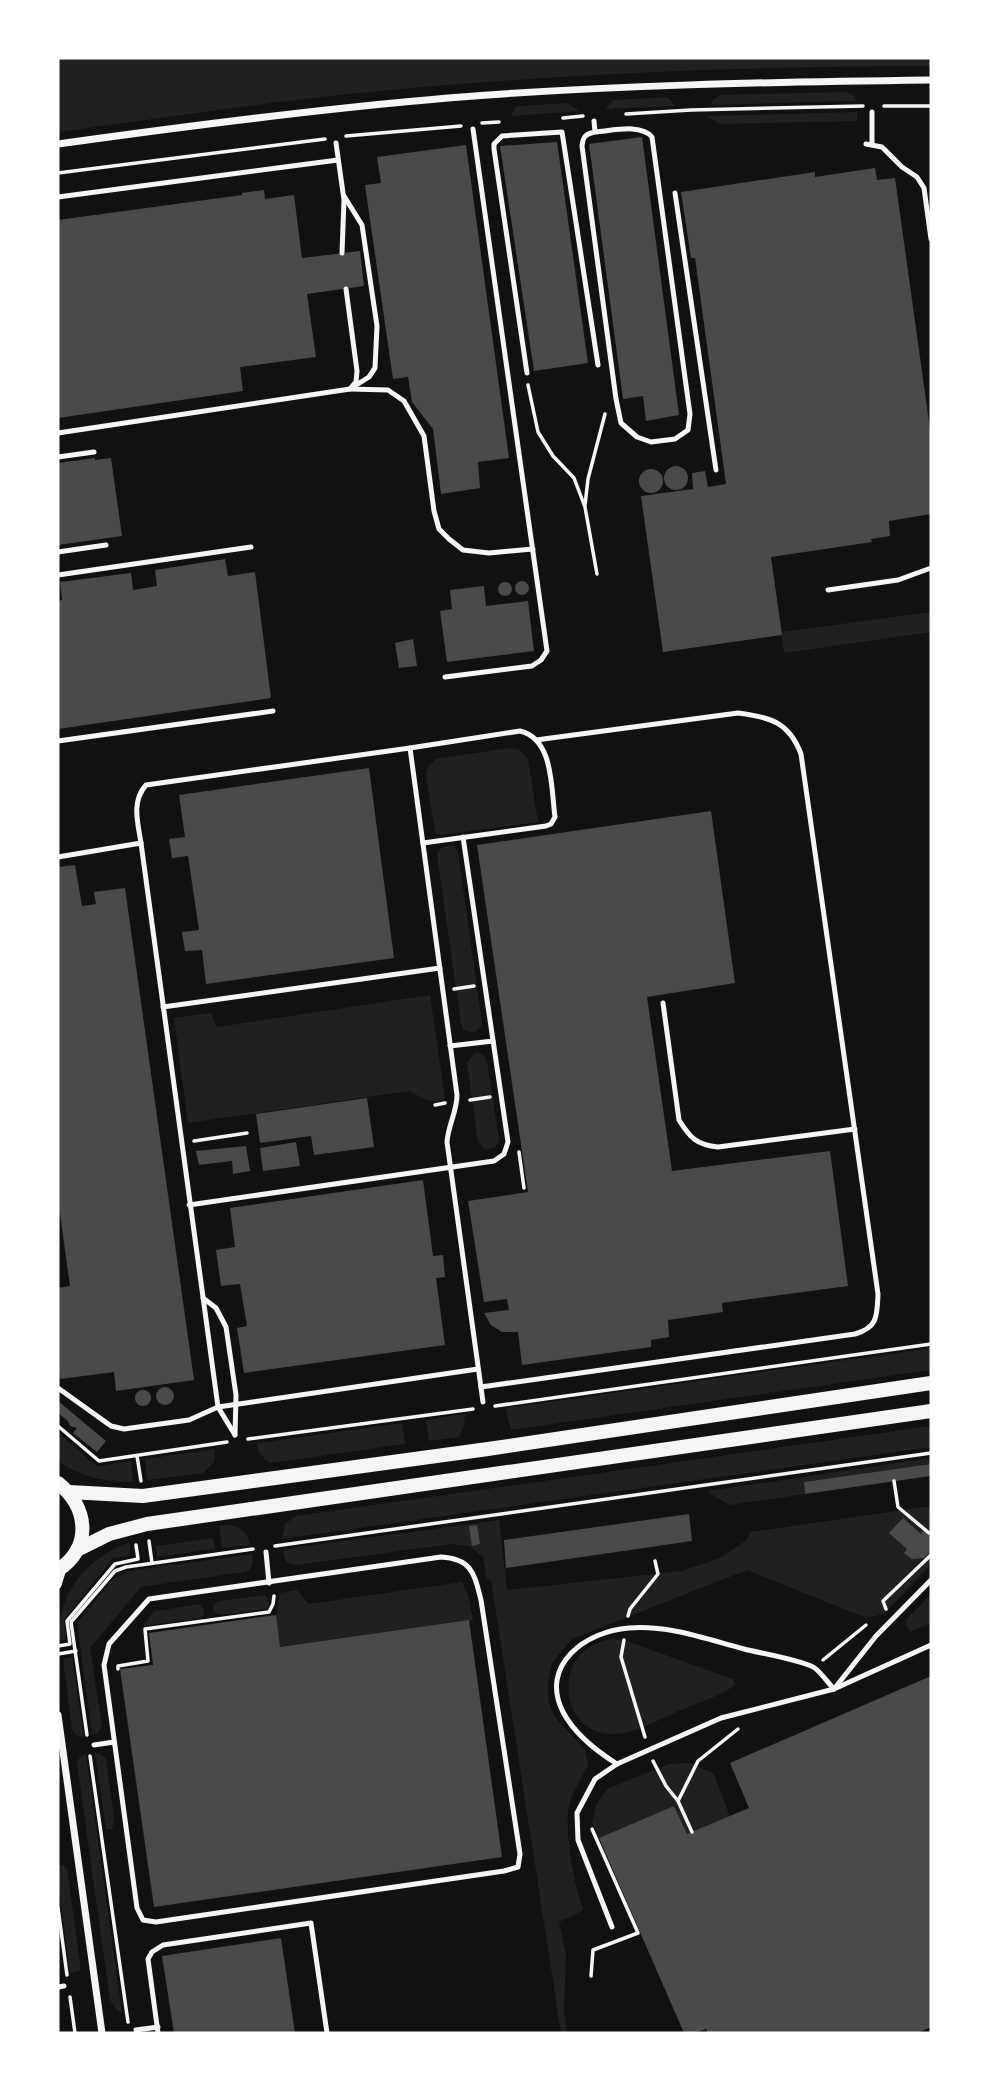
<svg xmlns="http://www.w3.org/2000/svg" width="989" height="2091" viewBox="0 0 989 2091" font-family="Poppins,sans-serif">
	<rect width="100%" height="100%" fill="#111"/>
	<g fill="#202020">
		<path d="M58,58H931V66C731,66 529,75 330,96C239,106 148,120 58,132Z"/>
		<path d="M846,92L854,95L856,101L711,105L712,101L720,95Z"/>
		<path d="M666,97L670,99L675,106L606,109L613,100Z"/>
		<path d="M568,103L579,111L511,116L516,106Z"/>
		<path d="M857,112V121L720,124L707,116Z"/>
		<path d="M931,612V632L784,653L781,632Z"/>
		<path d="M509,748L520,750L528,759L538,822L442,835L435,833L426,775L427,769L435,759Z"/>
		<path d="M448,845L453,846L458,852L482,1023C479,1033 471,1034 463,1029L461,1022L437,854L441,848Z"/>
		<path d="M430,995L445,1098C433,1106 421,1097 409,1091L188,1123L174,1018L211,1013L217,1027Z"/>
		<path d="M477,1053L482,1054L487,1060L499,1140L495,1148L485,1149L478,1141L467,1063L473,1055Z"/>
		<path d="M931,1348V1370L511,1430L506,1408Z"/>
		<path d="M465,1414L464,1425L459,1437L429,1441L426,1420Z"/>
		<path d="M402,1423L405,1444L270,1463C263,1457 257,1453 257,1443Z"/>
		<path d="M931,1426V1447L282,1539L285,1524L296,1516Z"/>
		<path d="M58,1433L97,1466L131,1461L133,1482C107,1482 80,1477 58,1461Z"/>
		<path d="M215,1449L214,1462L203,1473L147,1480L145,1459Z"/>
		<path d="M931,1458V1464L804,1482L805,1494L729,1505L707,1491Z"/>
		<path d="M924,1507L931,1508V1564L884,1614L866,1618L747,1570L572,1639L552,1663L548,1682V1700L554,1716L585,1750L588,1765C582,1778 572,1792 569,1806C564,1828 574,1889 584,1910L559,1922L566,1955L564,2012L567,2033H561L491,1580H487L483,1557L469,1546L452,1544L296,1565L286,1562L283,1549L499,1520L507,1590L681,1571L720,1558L744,1542L751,1532Z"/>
		<path d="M229,1525C241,1526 248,1534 250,1545L222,1548L219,1526Z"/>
		<path d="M213,1538L215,1549L157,1557L156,1546Z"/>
		<path d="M129,1542L130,1556L113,1558L64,1620L66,1640H59C57,1593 86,1559 129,1542Z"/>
		<path d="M252,1554C253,1562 254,1569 245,1572L141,1587L90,1648L102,1726L98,1733L92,1735L77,1623L113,1579L128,1571Z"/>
		<path d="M462,1582L469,1598L473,1620L280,1647L276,1615L280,1593L297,1590L309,1604Z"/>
		<path d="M931,1594V1623L910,1632L905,1621Z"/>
		<path d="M265,1595L270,1604L266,1609L221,1615L214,1612L213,1606L218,1601Z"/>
		<path d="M201,1604L204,1613L202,1618L143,1626L154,1611Z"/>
		<path d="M614,1639L629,1642L730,1678L733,1679L735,1685C719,1697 695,1704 676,1712C658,1720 636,1733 616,1734C557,1738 549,1645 614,1639Z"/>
		<path d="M72,1657L84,1737L76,1735L72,1730L63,1659Z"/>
		<path d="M95,1753L101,1754L106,1759L114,1819L112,1829H106Z"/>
		<path d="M86,1754L122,2013L117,2010L110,2000L77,1763L80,1757Z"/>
		<path d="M690,1763L714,1774L730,1817L687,1834L674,1806L599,1838L592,1823L596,1805L607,1789L669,1764Z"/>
		<path d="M63,1865L67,1869L81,1970L70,1973L58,1881V1866Z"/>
	</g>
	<g fill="#4a4a4a">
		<path d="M642,137L679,415L646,421L643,396L623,399L589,144Z"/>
		<path d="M557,142L588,363L534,371L500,146Z"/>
		<path d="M466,145L509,458L478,462L480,488L441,494L433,429L412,402L408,377L393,379L365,185L381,183L377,157Z"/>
		<path d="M875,168L877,180L895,178L931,436V514L889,521L890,536L871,539L872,542L771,557L782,635L663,652L641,496L693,489L692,473L705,471L708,487L726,484L695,258H691L681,192L815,172V177Z"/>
		<path d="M264,190L265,199L294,195L302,258L360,251L364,286L307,294L316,357L240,367L243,391L58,418V220L242,195V193Z"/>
		<path d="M95,458V460L111,458L122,536L58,545V463Z"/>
		<circle cx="676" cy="478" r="12"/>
		<circle cx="651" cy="481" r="12"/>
		<path d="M225,559L228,576L255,572L271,698L58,729V601L62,600L60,582L131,573L133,590L157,586L155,570Z"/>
		<circle cx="522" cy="588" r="7"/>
		<circle cx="505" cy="589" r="7"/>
		<path d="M484,586L486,606L528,601L534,651L447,662L440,611L452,609L450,590Z"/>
		<path d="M413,639L417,666L399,668L395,643Z"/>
		<path d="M369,768L394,958L206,984L202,950L185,951L182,932L199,930L188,856L172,858L169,839L185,837L179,795Z"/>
		<path d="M711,811L735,983L647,997L672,1171L830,1151L848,1286L722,1303L723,1312L668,1320L669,1337L651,1340V1347L522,1365L518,1332H502L491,1325L484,1313L509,1310L507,1299L484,1302L468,1201L528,1192L477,845Z"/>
		<path d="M75,865L82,906L96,904L94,892L125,888L194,1380L116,1391L114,1372L60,1379L58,1363V1288L70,1286L58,1200V867Z"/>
		<path d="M367,1098L374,1147L314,1155L311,1136L260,1143L256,1114Z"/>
		<path d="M296,1142L300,1166L263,1171L260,1148Z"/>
		<path d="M246,1146L250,1171L233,1174L232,1161L199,1165L196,1151Z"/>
		<path d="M423,1180L433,1256L443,1255L445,1277L436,1278L445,1345L244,1373L237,1328L247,1326L240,1284L221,1286L216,1250L235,1247L230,1208Z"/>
		<circle cx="165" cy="1396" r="9"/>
		<circle cx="143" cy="1398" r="8"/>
		<path d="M58,1401L106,1441L97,1452L73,1433L77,1428L70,1426L68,1421L58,1413Z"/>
		<path d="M931,1464V1476L805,1494L804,1482Z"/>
		<path d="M689,1514L692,1541L506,1568L504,1540Z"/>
		<path d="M903,1518L921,1534L924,1530L931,1536V1551L924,1558L912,1559L904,1553L907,1549L889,1533Z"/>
		<path d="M477,1525L480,1544L472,1546L469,1526Z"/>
		<path d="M276,1615L280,1647L469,1620L502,1857L154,1907L120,1669L153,1665L149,1633Z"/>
		<path d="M931,1676V2027L917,2033H708L706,2029L694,2033H684L599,1838L674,1806L687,1834L749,1808L730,1763Z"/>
		<path d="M281,1938L295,2033H174L162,1956Z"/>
	</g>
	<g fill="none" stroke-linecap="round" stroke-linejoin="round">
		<g stroke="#f5f5f5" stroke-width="3.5">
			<path d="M884,106H931"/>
			<path d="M626,114L691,110L863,106"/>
			<path d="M563,118L583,116"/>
			<path d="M482,123L499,122"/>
			<path d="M346,136L461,126"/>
			<path d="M58,173L325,139"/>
			<path d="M528,385L538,432L553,456L574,478L585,507L597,574"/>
			<path d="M585,505L588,479L605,414"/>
			<path d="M454,989L474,986"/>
			<path d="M470,1100L490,1097"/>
			<path d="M435,1105L445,1103"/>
			<path d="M194,1141L247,1133"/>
			<path d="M519,1152L524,1188"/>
			<path d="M495,1406L931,1344"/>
			<path d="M58,1426L99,1461L227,1442"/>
			<path d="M248,1439L473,1409"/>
			<path d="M137,1456L141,1481"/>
			<path d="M894,1481L898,1507L929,1533"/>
			<path d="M149,1541L152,1563"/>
			<path d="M275,1546L931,1453"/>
			<path d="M886,1609L883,1601L931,1555"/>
			<path d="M628,1616L630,1609L658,1574L655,1561"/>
			<path d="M624,1640L621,1657L645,1737"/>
			<path d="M58,1646L70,1644L67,1621L115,1564L138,1559L136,1545"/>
			<path d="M58,1654L76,1651"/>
			<path d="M823,1660L866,1625"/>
			<path d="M118,1669V1666L148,1661L145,1629L269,1612L273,1604L274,1596"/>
			<path d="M87,1735L71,1622L109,1578L115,1571L126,1567L253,1549"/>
			<path d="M90,1756L128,2022"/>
			<path d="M653,1761L666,1786L678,1801L692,1832"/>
			<path d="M678,1801L698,1761L738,1729"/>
			<path d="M58,1908L67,1975"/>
			<path d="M591,1976L593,1950L638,1933L592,1829"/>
			<path d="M70,1997L75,2033"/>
		</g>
		<g stroke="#f5f5f5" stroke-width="5">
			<path d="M872,112V143"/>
			<path d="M594,121L595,132C585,134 583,137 582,146L616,399L621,423L637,437L651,442L675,439L688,430L690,414L652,137C641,123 611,131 595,132"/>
			<path d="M336,143L344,200L342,253"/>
			<path d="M866,144L882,147L902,167L917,177L924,188L931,239"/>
			<path d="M675,193L716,470"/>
			<path d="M344,196L362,225L377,326L375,368L369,377L353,387"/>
			<path d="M58,197L338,160"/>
			<path d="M527,373L494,149V144L502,136L562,132L598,365"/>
			<path d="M350,389L388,390L404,401L424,436L434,511L439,529L449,539L463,550L489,553L533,549"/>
			<path d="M58,433L350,389L356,382L357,371L346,289"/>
			<path d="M58,457L94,452"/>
			<path d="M58,552L106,545"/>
			<path d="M58,575L251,547"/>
			<path d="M828,590L898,580L931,568"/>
			<path d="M445,677L532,666L541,660L547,651L473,129"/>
			<path d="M58,741L273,711"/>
			<path d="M410,748L520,731C554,739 551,789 555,817L551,824L546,826L423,843"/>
			<path d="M58,857L141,843"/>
			<path d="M663,1003L679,1120C690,1138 697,1145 718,1147L855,1129"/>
			<path d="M163,1007L440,968"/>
			<path d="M450,1046L493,1041"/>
			<path d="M189,1205L494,1161L504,1154L508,1142L463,837"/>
			<path d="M203,1298L216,1308L226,1327L236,1395L235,1435"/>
			<path d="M481,1387L855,1334C878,1327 877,1316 878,1294L801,754C789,722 770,717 738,713L536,740"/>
			<path d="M58,1388L111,1426L124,1429L189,1420L218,1407L478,1369"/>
			<path d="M235,1435L218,1407L141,843C138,823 131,802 146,785L410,748L457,1095C457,1112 448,1125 447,1142L483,1402"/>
			<path d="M266,1552L269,1583"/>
			<path d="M441,1557C472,1559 474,1573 481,1600L520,1854L518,1867L504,1871L156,1922L143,1920L137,1908L104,1665L109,1644L149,1599Z"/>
			<path d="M94,1745L114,1742"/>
			<path d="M617,1764C598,1752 574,1733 563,1712C539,1665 586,1631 629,1628C669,1625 706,1639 744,1649C759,1653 807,1661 816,1669C823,1675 828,1683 834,1689L876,1636L931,1580"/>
			<path d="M612,1927L578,1840L577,1813L595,1779L617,1764L721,1718L834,1689L931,1645"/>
			<path d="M58,1987L64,1986"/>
			<path d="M136,2030L158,2027"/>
			<path d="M158,2033L148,1959L152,1952L163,1945L311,1923L327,2033"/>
		</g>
		<g stroke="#f5f5f5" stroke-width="7">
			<path d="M58,144C187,126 318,109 448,98C609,85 770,82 931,80"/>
			<path d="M58,1585L63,1569"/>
			<path d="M58,1715L102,2033"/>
		</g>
		<g stroke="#f5f5f5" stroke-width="14">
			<path d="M58,1483C88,1507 93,1547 58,1570"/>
			<path d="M69,1492L143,1496L488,1449L931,1383"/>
			<path d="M77,1550L109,1534L147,1524L931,1411"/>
		</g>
	</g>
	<rect width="989" height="2091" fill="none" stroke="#ffffff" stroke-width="119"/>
</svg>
